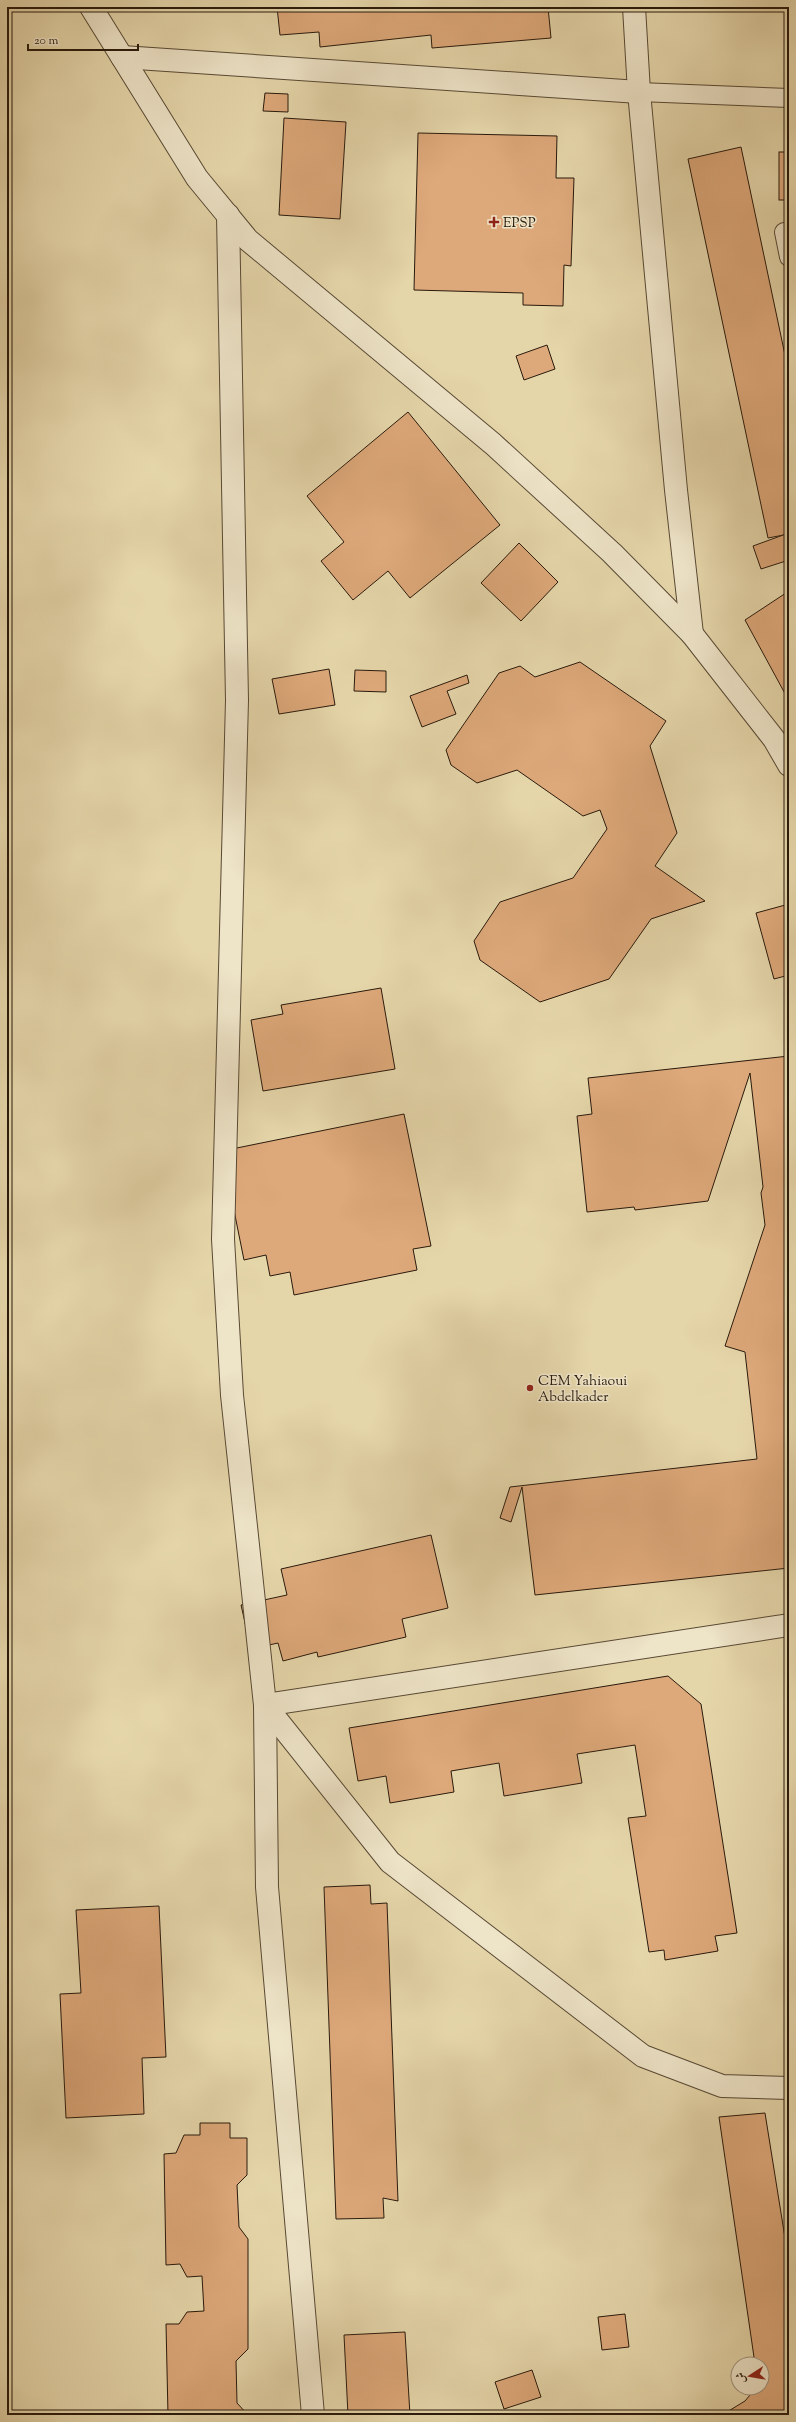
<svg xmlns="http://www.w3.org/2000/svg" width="796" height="2422" viewBox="0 0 796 2422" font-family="'Sorts Mill Goudy',Amiri,serif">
	<rect width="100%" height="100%" fill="#e5d6aa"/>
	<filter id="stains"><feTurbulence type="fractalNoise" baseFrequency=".005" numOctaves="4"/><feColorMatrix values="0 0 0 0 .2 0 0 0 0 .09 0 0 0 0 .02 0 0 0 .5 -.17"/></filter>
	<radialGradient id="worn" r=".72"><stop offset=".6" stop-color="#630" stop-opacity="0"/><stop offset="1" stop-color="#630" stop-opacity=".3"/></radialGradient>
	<g fill="#dda87a" stroke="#291a0c">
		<path d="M277,7H548L551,38L432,48L431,35L320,47L319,32L280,35Z"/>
		<path d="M265,93L288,94V112L263,111Z"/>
		<path d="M284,118L346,122L340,219L279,215Z"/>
		<path d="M418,133L557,136L556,178H574L571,266L564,265L563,306L523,305V293L414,290Z"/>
		<path d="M741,147L789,374V534L768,538L688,159Z"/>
		<rect x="779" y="152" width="10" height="48"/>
		<path d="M547,345L555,369L524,380L516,356Z"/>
		<path d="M408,412L500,525L410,598L388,571L353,600L321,561L344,542L307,496Z"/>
		<path d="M786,534L789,543V560L761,569L753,546Z"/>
		<path d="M519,543L558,582L521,621L481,583Z"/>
		<path d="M789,591V701L745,620Z"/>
		<path d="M580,662L666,721L650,746L677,833L655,866L705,901L651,919L609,979L540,1002L480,960L474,941L500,902L573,878L607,829L600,810L583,816L517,770L477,783L451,765L446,750L499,673L520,666L535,677Z"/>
		<path d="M329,669L335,705L279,714L272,679Z"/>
		<path d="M355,670L386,671V692L354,691Z"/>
		<path d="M467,675L469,683L447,691L456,714L422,727L410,696Z"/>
		<path d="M789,904V975L774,979L756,913Z"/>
		<path d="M381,988L395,1069L263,1091L251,1020L283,1014L281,1005Z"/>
		<path d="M789,1056V1568L535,1595L522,1487L511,1522L500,1518L510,1487L757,1459L745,1352L725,1346L765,1225L761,1193L763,1187L750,1073L708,1201L635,1210L634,1207L587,1212L577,1116L592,1114L588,1078Z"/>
		<path d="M404,1114L431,1246L413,1249L417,1270L294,1295L290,1272L270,1276L266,1255L244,1260L222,1151Z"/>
		<path d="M431,1535L448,1608L402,1619L406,1637L318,1657L317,1652L283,1661L278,1643L251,1649L241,1605L287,1595L281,1569Z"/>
		<path d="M668,1676L701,1704L737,1933L715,1936L718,1951L665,1960L664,1950L649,1952L628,1818L646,1816L635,1745L577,1754L582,1783L504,1796L499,1763L451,1771L454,1792L390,1803L386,1776L358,1781L349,1728Z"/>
		<path d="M370,1885L371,1904L387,1903L398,2201L383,2198L384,2218L336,2219L324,1887Z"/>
		<path d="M159,1906L166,2057L142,2058L144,2114L66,2118L60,1994L81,1993L76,1910Z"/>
		<path d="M765,2113L789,2263V2415H722L745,2401L756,2388H762V2364H755L719,2117Z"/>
		<path d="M200,2123H230V2138H247V2175L237,2185L239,2227L248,2239V2349L236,2361L237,2403L248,2415H168L166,2324H179L187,2312L204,2311L202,2276L187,2277L180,2264L166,2265L164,2154L176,2153L184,2135H200Z"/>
		<path d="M625,2314L629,2347L602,2350L598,2317Z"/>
		<path d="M405,2332L410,2415H348L344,2335Z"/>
		<path d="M532,2370L541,2397L504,2409L495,2382Z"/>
	</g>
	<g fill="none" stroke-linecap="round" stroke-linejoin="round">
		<defs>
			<g id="lane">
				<path d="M639,92L789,98"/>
				<path d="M789,232H784L789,257"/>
			</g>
			<g id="street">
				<path d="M91,7L197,178L248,240L493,444L612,553L692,634L774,739L789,765"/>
				<path d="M634,7L639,92L676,490L692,634"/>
				<path d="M122,57L639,92"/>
				<path d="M228,215L237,700L223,1239L232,1395L265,1705L267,1887L313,2415"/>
				<path d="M789,1625L265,1705L390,1862L643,2056L722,2086L789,2088"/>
			</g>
		</defs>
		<use href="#lane" stroke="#584934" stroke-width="20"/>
		<use href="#street" stroke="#584934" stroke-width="24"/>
		<use href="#lane" stroke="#eee4c8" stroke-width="18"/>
		<use href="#street" stroke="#eee4c8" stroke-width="22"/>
	</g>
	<g fill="#8f2418" stroke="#eee4c8" stroke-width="1.5">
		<path d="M492 216h4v4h4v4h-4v4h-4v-4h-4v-4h4z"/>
		<circle cx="530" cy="1388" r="4"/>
	</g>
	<g text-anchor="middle" stroke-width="3" stroke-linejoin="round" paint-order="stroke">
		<g font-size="14" fill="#291a0c" stroke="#eee4c8" text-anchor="start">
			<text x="503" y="227">EPSP</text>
			<text x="538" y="1385">CEM Yahiaoui<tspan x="538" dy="16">Abdelkader</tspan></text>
		</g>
	</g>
	<rect width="796" height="2422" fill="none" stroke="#e5d6aa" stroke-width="24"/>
	<rect x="8" y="8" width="780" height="2406" fill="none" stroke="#291a0c" stroke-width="2"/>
	<rect x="12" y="12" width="772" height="2398" fill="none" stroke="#291a0c"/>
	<g transform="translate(750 2376) rotate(258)"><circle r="19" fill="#eee4c8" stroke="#9f937d"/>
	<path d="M0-3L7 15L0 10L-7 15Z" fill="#8f2418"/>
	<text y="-6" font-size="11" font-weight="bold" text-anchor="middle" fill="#291a0c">ش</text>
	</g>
	<path d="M28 44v6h110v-6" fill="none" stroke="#291a0c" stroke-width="2"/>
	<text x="34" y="44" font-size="12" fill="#291a0c" stroke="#eee4c8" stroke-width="3" paint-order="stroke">20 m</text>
	<rect width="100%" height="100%" filter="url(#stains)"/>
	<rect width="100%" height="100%" fill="url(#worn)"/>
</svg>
